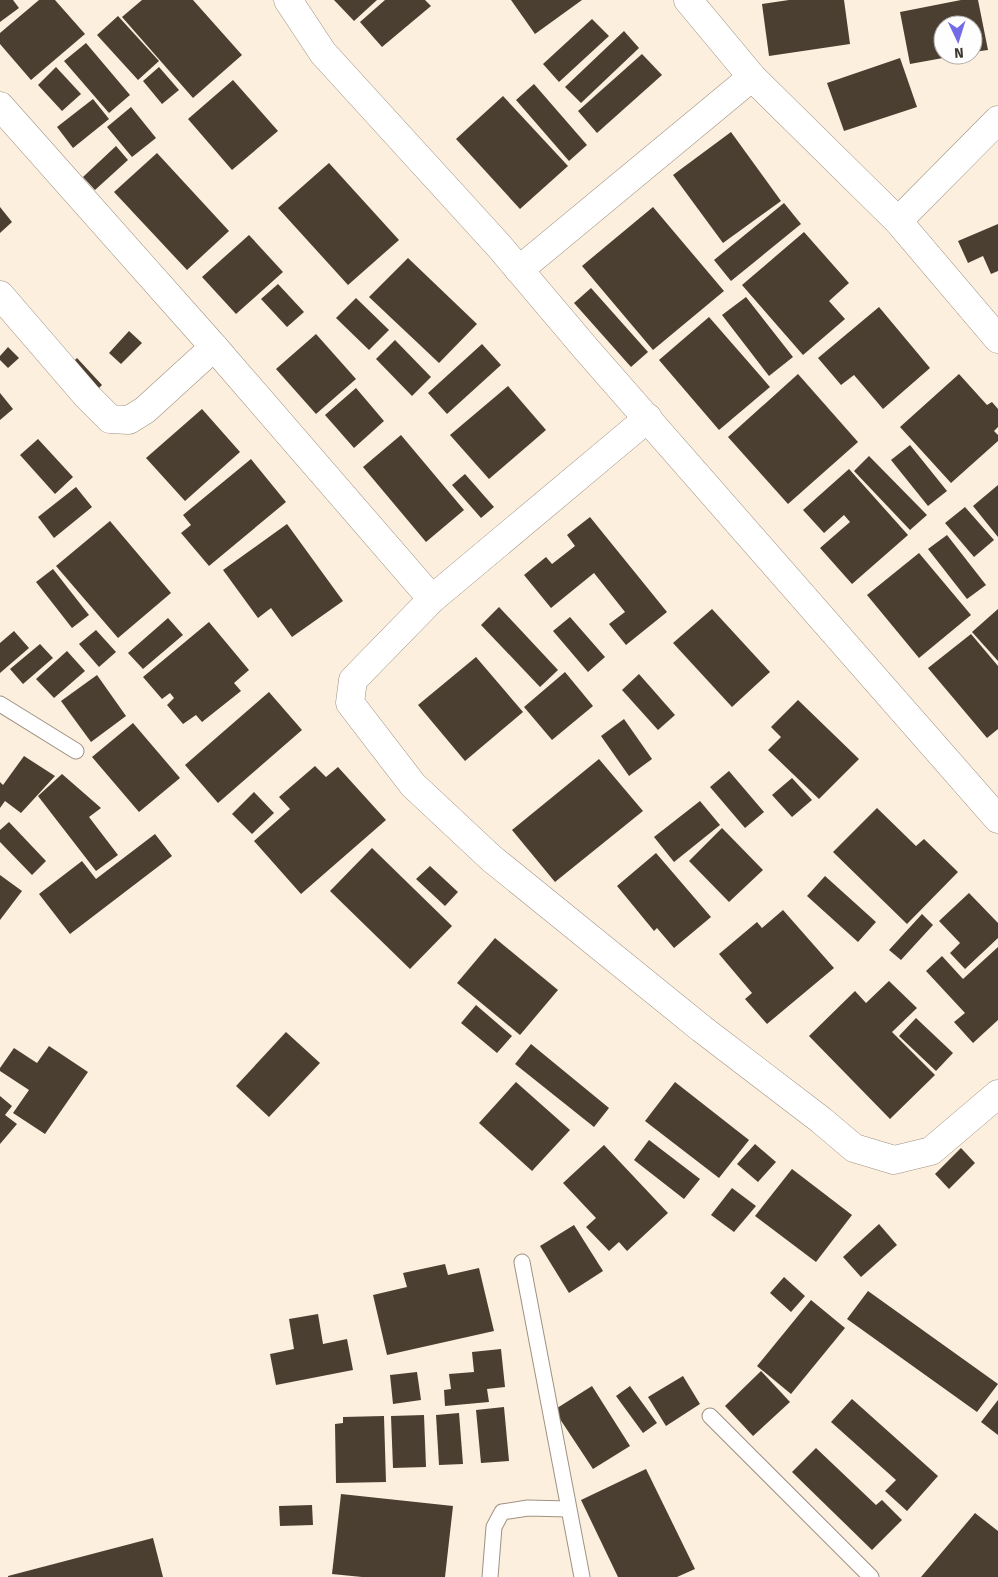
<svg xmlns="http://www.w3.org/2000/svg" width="998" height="1577" viewBox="0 0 998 1577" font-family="'Fira Sans',sans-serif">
	<rect width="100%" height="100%" fill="#fdefde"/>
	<g fill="#4b3f32">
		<path d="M0,0H13L19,8L0,22Z"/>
		<path d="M39,0H55L85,34L31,80L0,44V33Z"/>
		<path d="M142,0H193L242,55L193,98L122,17Z"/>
		<path d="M334,0H377L354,21Z"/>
		<path d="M385,0H425L431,6L382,47L360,22Z"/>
		<path d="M511,0H582L535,34Z"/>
		<path d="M789,0H844L850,44L769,56L762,4Z"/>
		<path d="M961,0H978L988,50L973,52V25H943V55L954,56L910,64L900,12Z"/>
		<path d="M118,16L159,61L138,80L97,35Z"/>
		<path d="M592,19L609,36L559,82L543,64Z"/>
		<path d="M624,31L639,48L581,103L565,87Z"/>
		<path d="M86,43L130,95L109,113L64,61Z"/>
		<path d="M642,54L662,75L597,133L578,111Z"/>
		<path d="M900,58L917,107L844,131L827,83Z"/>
		<path d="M56,67L81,94L62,111L38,85Z"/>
		<path d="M159,67L179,90L162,104L143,81Z"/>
		<path d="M233,80L278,131L232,170L188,119Z"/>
		<path d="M534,84L587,145L569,161L516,100Z"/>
		<path d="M503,96L568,166L520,209L456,139Z"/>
		<path d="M93,99L109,119L73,148L57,127Z"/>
		<path d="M131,107L156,138L132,157L107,127Z"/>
		<path d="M731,132L781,201L723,243L673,175Z"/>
		<path d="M116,146L128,160L95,190L83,177Z"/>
		<path d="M157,153L229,231L187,270L114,192Z"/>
		<path d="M329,163L399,240L348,285L278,208Z"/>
		<path d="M784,203L801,224L731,281L714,260Z"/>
		<path d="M0,207L12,222L0,233Z"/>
		<path d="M653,207L724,291L653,350L582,266Z"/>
		<path d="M998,224V271L991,274L983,256L968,263L958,241Z"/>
		<path d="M804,232L849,283L829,301L845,319L803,355L742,285Z"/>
		<path d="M249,235L283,272L236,314L202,277Z"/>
		<path d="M408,258L477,324L439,363L369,297Z"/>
		<path d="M278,284L304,312L287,327L261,299Z"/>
		<path d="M591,288L648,352L631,367L574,303Z"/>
		<path d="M746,297L793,357L769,376L722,315Z"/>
		<path d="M356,298L389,330L369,350L336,318Z"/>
		<path d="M879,307L930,368L883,409L854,375L841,385L818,358Z"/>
		<path d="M709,317L770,387L719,430L659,360Z"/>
		<path d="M129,331L142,343L121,364L109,353Z"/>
		<path d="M316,334L356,379L316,414L276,369Z"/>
		<path d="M395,340L431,377L412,396L376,359Z"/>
		<path d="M482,344L501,365L447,414L428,393Z"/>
		<path d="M8,347L19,358L8,368L0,360V356Z"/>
		<path d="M77,358L102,385L92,395L66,369Z"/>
		<path d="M798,374L858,442L788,504L728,437Z"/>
		<path d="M959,374L987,405L992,402L998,409V427L994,431L998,435V441L951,483L900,427Z"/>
		<path d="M508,386L546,430L489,479L450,435Z"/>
		<path d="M356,388L384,421L354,448L325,415Z"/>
		<path d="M0,393L13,409L0,420Z"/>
		<path d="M202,409L240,452L185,501L146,458Z"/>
		<path d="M401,435L464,510L426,542L363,467Z"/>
		<path d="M38,439L73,477L55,494L20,455Z"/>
		<path d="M910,445L947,491L928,506L891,460Z"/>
		<path d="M869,456L927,515L910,530L854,471Z"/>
		<path d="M251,459L286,502L209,566L181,533L191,525L183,515Z"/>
		<path d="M849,469L908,535L852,584L820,548L850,522L844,515L824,533L803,510Z"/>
		<path d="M465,474L494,507L481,518L452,485Z"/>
		<path d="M998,485V537L973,506Z"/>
		<path d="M76,487L92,507L54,538L38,517Z"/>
		<path d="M965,507L994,540L974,557L945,523Z"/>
		<path d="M590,517L667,612L626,645L609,624L625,612L594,573L551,608L524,575L546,557L552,564L575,546L567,535Z"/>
		<path d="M110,521L171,593L118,638L56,566Z"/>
		<path d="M287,524L343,601L292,637L271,608L258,618L223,570Z"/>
		<path d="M947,535L986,585L967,599L928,549Z"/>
		<path d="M919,553L971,615L919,658L867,595Z"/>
		<path d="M53,569L89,615L72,628L36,582Z"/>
		<path d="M499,607L558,670L540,687L481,625Z"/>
		<path d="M712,609L770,672L732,707L673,643Z"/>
		<path d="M998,609V661L972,632Z"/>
		<path d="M570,617L605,657L588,672L553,631Z"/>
		<path d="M168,618L183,635L143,669L128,653Z"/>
		<path d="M209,622L249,670L234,683L241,691L202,722L196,715L183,724L167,705L174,698L170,693L162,699L143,677Z"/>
		<path d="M96,630L116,652L99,667L79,644Z"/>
		<path d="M14,631L29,648L0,673V643Z"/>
		<path d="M971,634L998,666V729L987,738L928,668Z"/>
		<path d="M40,644L53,658L23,684L10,669Z"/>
		<path d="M67,651L85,671L54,698L36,679Z"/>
		<path d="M476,657L523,712L465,761L418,705Z"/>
		<path d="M565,672L593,706L552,740L524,707Z"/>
		<path d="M639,674L675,715L658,730L622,690Z"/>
		<path d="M97,675L126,716L91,742L61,701Z"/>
		<path d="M269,692L302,730L218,803L185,765Z"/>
		<path d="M798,700L859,759L819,799L768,750L781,737L771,727Z"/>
		<path d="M624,719L652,759L629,776L601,736Z"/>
		<path d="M133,723L180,778L139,812L92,757Z"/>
		<path d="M24,756L55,776L21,813L5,801L0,808V782L3,785Z"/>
		<path d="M599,759L643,811L555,882L512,830Z"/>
		<path d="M315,766L326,777L338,767L386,820L301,894L254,841L290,809L279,797Z"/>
		<path d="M729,771L764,812L745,828L710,787Z"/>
		<path d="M62,774L101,808L89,817L118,855L96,871L38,796Z"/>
		<path d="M792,778L812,800L792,817L772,795Z"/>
		<path d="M254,792L274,813L252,834L232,814Z"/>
		<path d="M700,801L720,825L674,862L654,837Z"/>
		<path d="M877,808L916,846L924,839L958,872L907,924L833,852Z"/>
		<path d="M9,822L46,861L32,875L0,842V830Z"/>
		<path d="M722,828L763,870L729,902L689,861Z"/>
		<path d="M155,834L172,856L70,934L39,894L82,861L96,879Z"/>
		<path d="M372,848L452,926L410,969L330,891Z"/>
		<path d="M656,853L711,917L674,948L657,928L654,931L617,886Z"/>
		<path d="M430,866L458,892L445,906L416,879Z"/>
		<path d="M0,875L22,891L0,920Z"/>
		<path d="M825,876L876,922L858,942L807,896Z"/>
		<path d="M969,893L998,923V938L965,969L950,953L960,943L939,921Z"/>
		<path d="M783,910L834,968L767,1024L745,999L752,993L719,954L757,922L762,928Z"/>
		<path d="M922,914L933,925L901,960L889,950Z"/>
		<path d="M495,938L558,990L520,1035L457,983Z"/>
		<path d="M998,947V1020L973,1043L954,1022L965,1013L926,971L942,956L963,979Z"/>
		<path d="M889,981L917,1008L892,1032L935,1075L890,1119L809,1036L855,991L866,1003Z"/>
		<path d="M476,1005L512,1036L497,1053L461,1023Z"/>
		<path d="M916,1018L953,1053L936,1071L899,1036Z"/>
		<path d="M286,1032L320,1063L269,1117L236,1086Z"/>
		<path d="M531,1044L609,1108L594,1127L515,1064Z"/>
		<path d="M49,1046L88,1072L45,1134L13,1113L29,1090L0,1071V1068L14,1048L37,1063Z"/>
		<path d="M516,1082L570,1130L532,1171L479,1123Z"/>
		<path d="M675,1082L749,1140L719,1178L645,1121Z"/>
		<path d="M0,1096L12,1106L5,1115L17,1124L0,1144Z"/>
		<path d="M649,1140L700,1179L684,1199L634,1160Z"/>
		<path d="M755,1144L776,1162L758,1182L737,1164Z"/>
		<path d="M604,1145L668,1213L627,1251L619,1242L609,1251L586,1227L596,1218L563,1183Z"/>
		<path d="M961,1148L975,1163L949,1189L935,1174Z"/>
		<path d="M792,1169L852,1215L816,1262L755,1216Z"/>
		<path d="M732,1188L756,1206L734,1232L711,1215Z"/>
		<path d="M879,1224L897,1245L861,1277L843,1257Z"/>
		<path d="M574,1225L603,1271L569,1293L540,1246Z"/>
		<path d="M445,1264L448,1275L479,1268L494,1331L387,1355L373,1295L407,1287L403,1273Z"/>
		<path d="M784,1277L805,1296L791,1312L770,1293Z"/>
		<path d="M868,1291L998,1384L977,1412L847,1319Z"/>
		<path d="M811,1300L845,1328L791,1394L757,1366Z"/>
		<path d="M318,1314L323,1344L347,1339L353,1370L276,1385L270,1354L294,1349L289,1319Z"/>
		<path d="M501,1349L505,1387L487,1389L489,1402L445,1406L444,1390L451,1389L449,1374L474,1372L472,1352Z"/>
		<path d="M761,1371L790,1402L753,1436L725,1406Z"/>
		<path d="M417,1372L421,1400L393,1404L390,1375Z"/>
		<path d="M683,1376L700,1404L666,1426L648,1397Z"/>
		<path d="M592,1386L630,1446L593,1469L554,1410Z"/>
		<path d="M630,1386L657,1423L643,1433L616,1396Z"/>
		<path d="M852,1399L938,1476L907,1511L885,1491L896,1480L831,1422Z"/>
		<path d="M998,1400V1435L981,1422Z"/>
		<path d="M504,1407L509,1461L481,1463L476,1410Z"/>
		<path d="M459,1413L463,1464L439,1465L436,1415Z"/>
		<path d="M424,1415L426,1467L393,1468L391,1416Z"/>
		<path d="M384,1416L386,1482L336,1483L335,1424L343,1423V1417Z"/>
		<path d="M816,1448L876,1505L882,1500L902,1520L872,1550L792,1472Z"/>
		<path d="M646,1469L695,1569L677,1577H618L581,1500Z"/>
		<path d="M341,1494L453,1506L445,1577H362L332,1574Z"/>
		<path d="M312,1505L313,1525L280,1526L279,1506Z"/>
		<path d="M975,1513L998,1531V1577H921Z"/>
		<path d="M153,1538L163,1577H8V1576Z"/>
	</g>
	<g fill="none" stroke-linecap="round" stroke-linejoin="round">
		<defs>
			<g id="lane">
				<path d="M0,704L76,751"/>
				<path d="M522,1262L582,1577"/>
				<path d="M710,1416L871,1577"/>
				<path d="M490,1577L494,1527L502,1512L528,1508L568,1509"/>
			</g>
			<g id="street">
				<path d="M288,0L323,53L499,246L587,350L998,819"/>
				<path d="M688,0L752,77L898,221L998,339"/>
				<path d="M0,106L214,347L432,599"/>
				<path d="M898,221L998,120"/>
				<path d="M519,270L752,77"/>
				<path d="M0,295L87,396L110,419L129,420L145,410L214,347"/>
				<path d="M648,418L432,599L353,680L350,703L413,785L491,858L702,1029L821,1120L854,1148L894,1160L931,1151L998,1094"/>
			</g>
		</defs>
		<use href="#lane" stroke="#9f9182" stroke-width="17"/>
		<use href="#street" stroke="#9f9182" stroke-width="29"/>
		<use href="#lane" stroke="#fff" stroke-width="15"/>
		<use href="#street" stroke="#fff" stroke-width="28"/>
	</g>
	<g transform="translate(958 40) rotate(176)"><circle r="24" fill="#fefefe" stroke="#b1aeac"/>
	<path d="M0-4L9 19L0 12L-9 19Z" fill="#726be5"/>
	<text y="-8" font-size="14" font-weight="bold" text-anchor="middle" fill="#3d3731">N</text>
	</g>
</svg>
